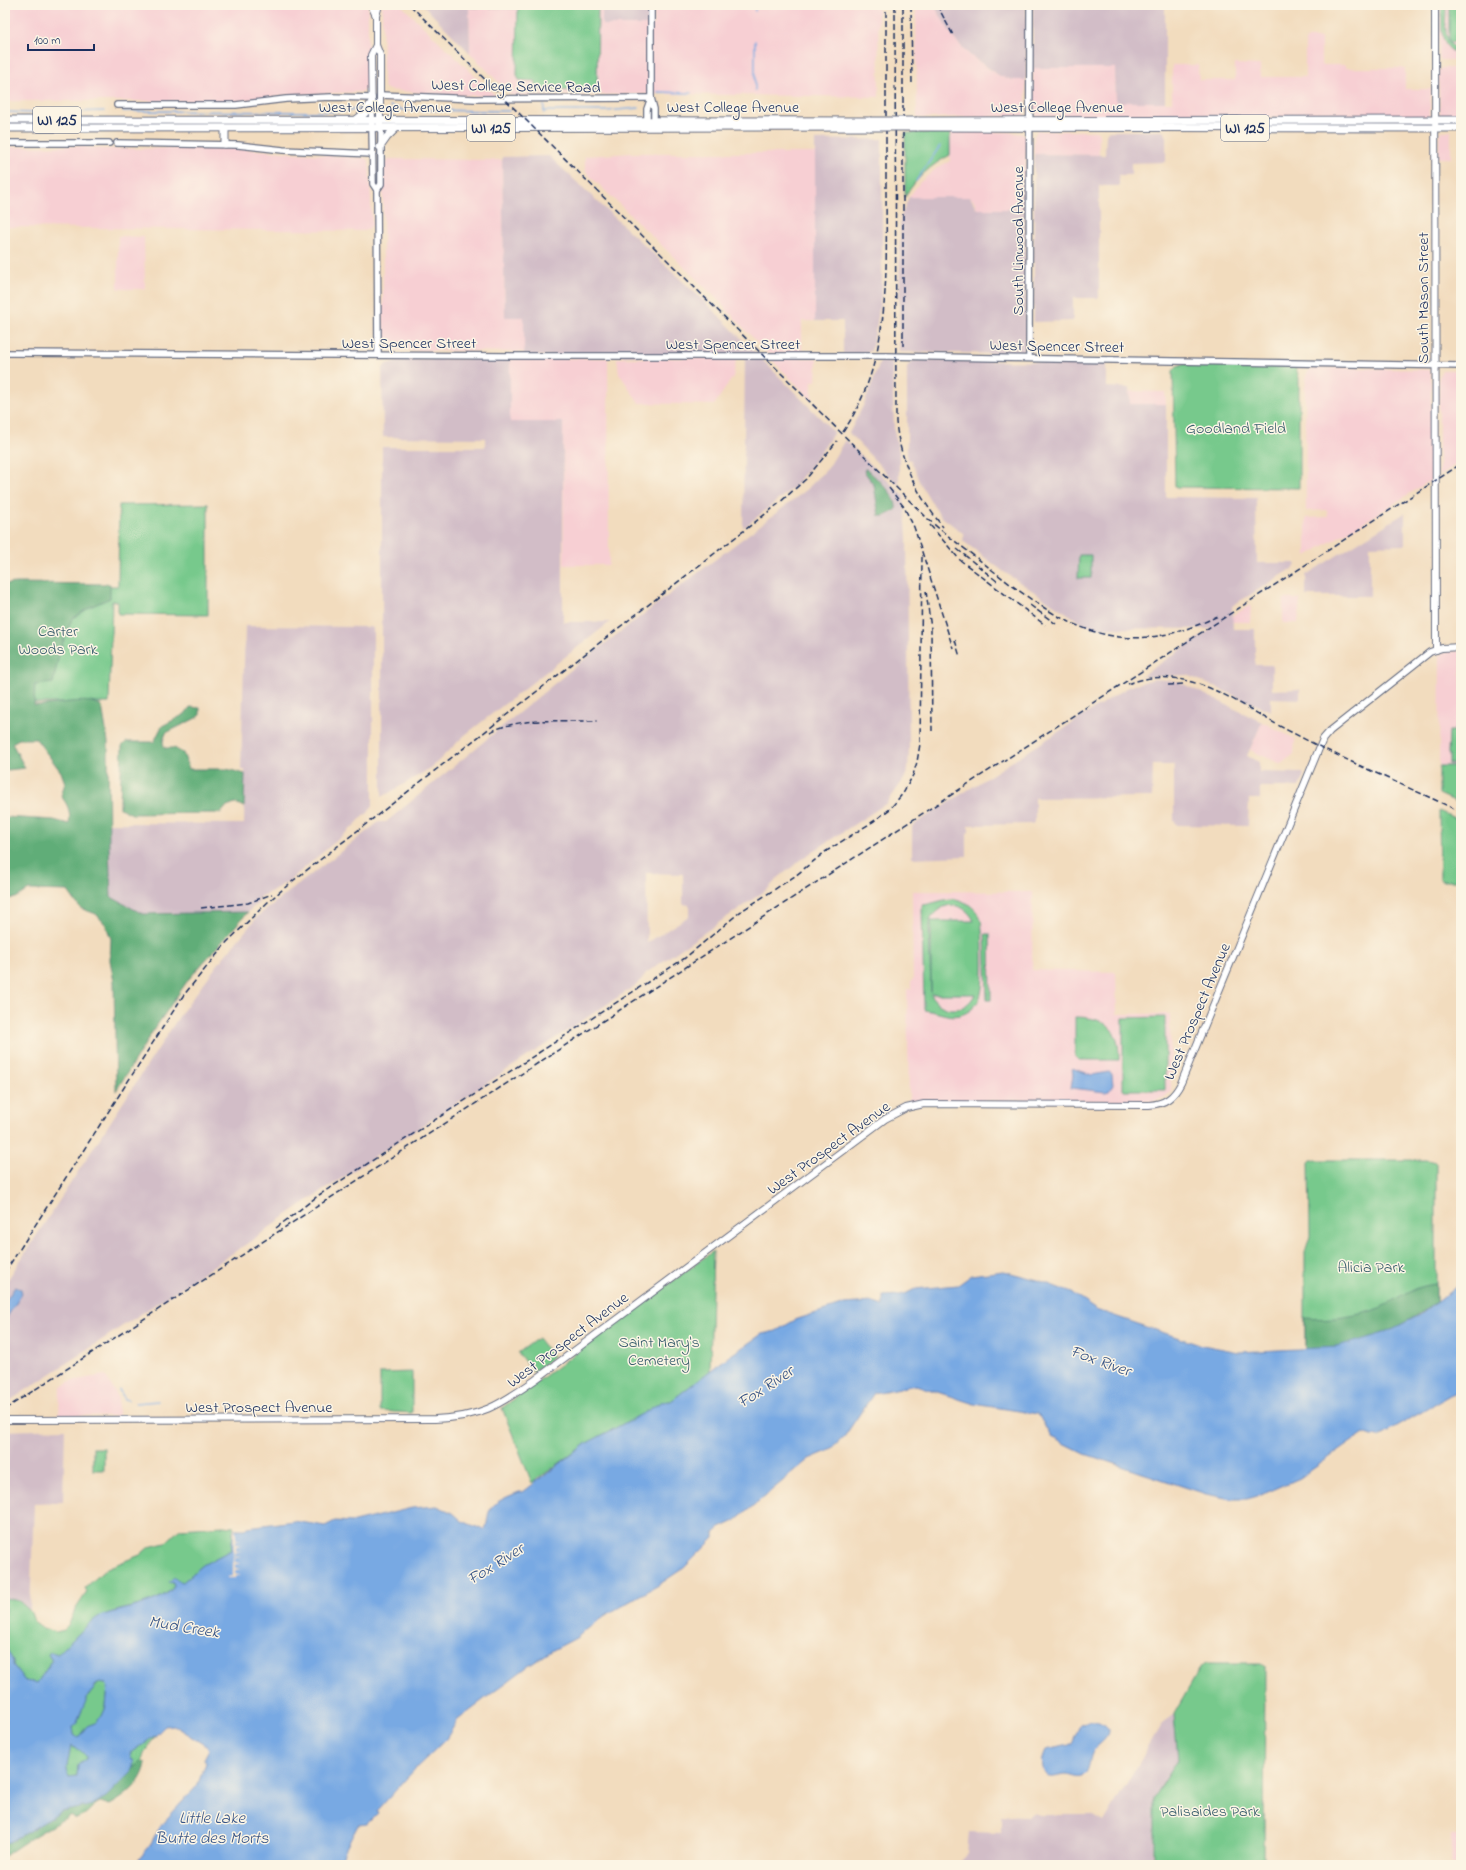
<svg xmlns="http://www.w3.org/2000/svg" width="1466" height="1870" viewBox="0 0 1466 1870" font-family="'Indie Flower',sans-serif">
	<rect width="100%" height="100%" fill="#fcf5e5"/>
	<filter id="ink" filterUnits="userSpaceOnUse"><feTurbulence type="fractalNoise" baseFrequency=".025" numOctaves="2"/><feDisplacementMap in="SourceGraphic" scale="8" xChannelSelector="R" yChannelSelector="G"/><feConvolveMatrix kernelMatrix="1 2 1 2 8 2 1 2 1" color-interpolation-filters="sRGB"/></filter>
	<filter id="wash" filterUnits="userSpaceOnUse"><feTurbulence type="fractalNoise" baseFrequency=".012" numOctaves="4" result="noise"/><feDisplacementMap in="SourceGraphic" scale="16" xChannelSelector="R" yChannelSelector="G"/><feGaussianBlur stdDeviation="0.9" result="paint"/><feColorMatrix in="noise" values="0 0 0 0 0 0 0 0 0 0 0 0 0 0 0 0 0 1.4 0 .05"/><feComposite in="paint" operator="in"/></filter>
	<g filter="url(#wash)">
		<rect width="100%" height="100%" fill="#f2dcbe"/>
		<g fill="#f7cfd3">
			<path d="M5,5H368V87L362,92L284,95L239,101H5Z"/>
			<path d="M382,5H401L496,96L446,95L389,90L385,88L383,80Z"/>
			<path d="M469,5H602V25H654V5H878L879,97L660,94L512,96L470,53Z"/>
			<path d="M916,5H934L954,39L971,56L989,69L1000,76L1013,80H1026V112L1024,116L917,118Z"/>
			<path d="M1439,5H1461V60H1441L1439,58Z"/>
			<path d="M1308,38H1321V65H1345V68H1405V89H1431L1430,115L1425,117H1038L1034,114L1033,68H1115L1116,102H1172V65H1198L1199,80H1235V64L1260,65V77H1305V41Z"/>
			<path d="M1442,68H1461V117H1442L1440,114L1438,71Z"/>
			<path d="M1037,131H1096L1099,134V155L1034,154V136Z"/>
			<path d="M1442,131H1451V158H1439V137Z"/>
			<path d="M950,132H1008L1023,134L1026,141L1025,209H977L975,202L970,197H909L919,183L938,167L950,161Z"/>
			<path d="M81,146L104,149L229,148L365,158L369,161L370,175L372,225L368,229L364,231L5,227V147Z"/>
			<path d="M633,153H815V321H802V353L768,354L715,297L588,174L585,169V156Z"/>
			<path d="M389,159L502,160L505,317H524V352L391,350L385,347L383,343V166L384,163Z"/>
			<path d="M118,236L144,237L145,289H120L118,288Z"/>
			<path d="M608,358L609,565H564L563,422H510V359Z"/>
			<path d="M617,358H736V361L733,377L714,405L639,403L619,373Z"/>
			<path d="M770,358H817L816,381H812V400Z"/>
			<path d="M1313,367L1430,370L1431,374V480L1381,512L1306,556V518L1328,517L1327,510L1306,511L1305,389L1307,373Z"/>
			<path d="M1443,370H1461V461L1439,476V377L1441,372Z"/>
			<path d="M1129,391L1165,392L1166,404H1130Z"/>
			<path d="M1283,599H1300L1298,623H1283Z"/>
			<path d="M1251,605L1250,622H1232V616Z"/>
			<path d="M1461,651V766H1439L1440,656L1443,652Z"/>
			<path d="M1262,722L1295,739L1294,754L1281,764L1250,750Z"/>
			<path d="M912,891L1033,892L1032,970L1116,972L1117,1014H1170L1171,1092L1163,1098L1152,1101L927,1100L909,1102L907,989H911V981L913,980Z"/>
			<path d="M105,1375L118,1397V1416L59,1415L60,1388L70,1381Z"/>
			<path d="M1451,1836H1461V1865H1450Z"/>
		</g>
		<g fill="#d2bdc7" fill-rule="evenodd">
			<path d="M423,5H469L470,53Z"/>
			<rect x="602" y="5" width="50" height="20"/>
			<path d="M934,5H1026V80H1013L1000,76L971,56L954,39Z"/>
			<path d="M1033,5H1165V102H1116L1115,68H1033Z"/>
			<path d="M1110,131H1163L1166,136V162L1131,163V175H1119V186H1099V298H1073V321L1034,322V154L1105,155L1106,136L1107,132Z"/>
			<path d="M882,139V288L877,323L871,351L859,354H843V321H815V140Z"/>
			<path d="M549,156L710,307L834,432L821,452L793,488L743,528L745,356H524V317H505L502,157Z"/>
			<path d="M909,197H970L977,209H1025L1026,336L1024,352L1014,354L899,352L900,231V219Z"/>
			<path d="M409,359H510V422H563V622H610L465,735L431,768L382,797V447H485V438L383,437L382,370L386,364Z"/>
			<path d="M928,360L1106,363V387L1129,388L1130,404H1166V497L1257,498L1256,502L1257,563H1296L1295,567L1232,606L1233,629H1255V665H1272V690L1300,689V699L1271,698V711L1187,675L1140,677L1212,629L1101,628L1085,625L1004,572L963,541L964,534L942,517L934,507L919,481L911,460L907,459V367L912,361Z"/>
			<path d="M880,362H892L894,430L899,452V486L849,433L865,402Z"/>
			<path d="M845,440L904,496L907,537L909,748L908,770L904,779L887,803L806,856L778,878L769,888L646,973L638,984L292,1211L254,1239L5,1404V1284L182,1012L222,959L259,915L379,822H386L577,665L805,491L828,468ZM646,873L683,874V904L689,905V916L647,943Z"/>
			<path d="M1405,513V545L1370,546V596H1306V575Z"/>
			<path d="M245,626L369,627L373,628V805L368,813L362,817L355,825L290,880L272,891L258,898L259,902L248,912L143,914L111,897L108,823L244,824L245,770H241Z"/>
			<path d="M1154,679L1177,681L1262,722L1247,756L1259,762V772L1303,773L1304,775L1299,787H1260V799H1249L1248,826L1177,825L1174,821V765H1153L1152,797L1035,798V821L1032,824L969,825V832L967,833V856L912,858V826L1128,687Z"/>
			<path d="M65,1429L63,1502L34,1503L30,1611L19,1601L5,1598V1431Z"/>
			<path d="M1174,1714L1178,1760L1154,1798L1153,1865H961L959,1862L967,1854L969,1832L1001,1833V1816L1028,1817L1032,1813L1040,1815H1092L1104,1822L1162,1723Z"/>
		</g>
		<g fill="#77c98c" stroke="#497c75" fill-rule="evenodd">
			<path d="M471,5H598L597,91L535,90L536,81L519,80L517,75L518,8L471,7Z"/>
			<path d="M1442,5H1446C1446,21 1441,45 1461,50V54C1437,50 1442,23 1442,5Z"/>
			<rect x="1449" y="5" width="12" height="37"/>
			<path d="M950,132V155C931,165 916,178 905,197V133Z"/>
			<path d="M1183,364L1291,366L1296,368L1299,378V488L1175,487L1173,371L1177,366Z"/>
			<path d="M208,504V615L118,614V602L112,601L109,703H5V586H118L119,505Z"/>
			<path d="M1079,555H1091V578H1078Z"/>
			<path d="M1457,724H1460L1461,728V764H1449V754H1448L1449,731H1455V726Z"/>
			<path d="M1439,766H1461V804L1439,794Z"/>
			<path d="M1439,811L1461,821V881H1443L1440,879Z"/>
			<path d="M956,899C968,902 977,909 981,920C983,934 985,985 980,997C977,1006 969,1013 960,1015C949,1018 936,1011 924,1010L922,905C934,904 944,898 956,899ZM951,905C962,906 969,911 974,921H931V992L929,924C932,913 940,907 951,905ZM931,994H975C966,1014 940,1014 931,994Z"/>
			<path d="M985,934H990L991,1000H987Z"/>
			<path d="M1075,1017C1106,1017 1120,1029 1119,1060H1079L1075,1057Z"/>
			<path d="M1165,1017V1090H1123V1018Z"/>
			<path d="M1311,1160H1428L1436,1162V1302L1305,1349V1252L1310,1236L1309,1162Z"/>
			<path d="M713,1251L710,1371L671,1401L661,1402L642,1414L587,1443L532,1483L502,1408Z"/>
			<path d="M538,1338L553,1357L533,1372L518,1353Z"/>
			<path d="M412,1372V1413L380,1411V1373Z"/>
			<rect x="93" y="1448" width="11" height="22"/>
			<path d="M223,1526L234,1527L231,1550L203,1565L183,1582L172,1580L170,1581L174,1584L173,1588C153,1607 123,1606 99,1617C90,1621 67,1646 58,1654H48L52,1661L37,1683L25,1681L13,1665V1661L5,1646V1598L19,1601L30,1611L35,1622L43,1628L56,1632L64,1630L68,1626L75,1610L87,1592L85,1588L107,1568L140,1555L149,1547L165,1543L180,1529Z"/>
			<path d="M1205,1664H1261L1265,1667L1264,1865H1157L1154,1857V1798L1178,1760L1174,1714L1201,1667Z"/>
			<path d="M100,1682L105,1683L108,1687L106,1707L102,1716L95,1723L87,1726L78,1738L74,1735L73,1727L76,1725C81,1708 88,1694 100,1682Z"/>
			<path d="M156,1735L144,1753L142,1760L132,1771L134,1761L131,1758L130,1753Z"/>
			<path d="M70,1746L80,1750L86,1756V1759L78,1765L77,1776L69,1777L66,1771Z"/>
		</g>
		<g fill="#61ad78" stroke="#3e6e6b">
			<path d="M866,468C876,479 898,494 896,510L884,516H879L874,485L864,471Z"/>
			<path d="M17,583L110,584V598L90,607L72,619L60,650L53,683L35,685L34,705C53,707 84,695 102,706L108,742L109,848L111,897L143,914L248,912L188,980L153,1031L116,1091L114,982L110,960L111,939L106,925L96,914L80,908L68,891L29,890L16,898L5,899V817L54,820L69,824C71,812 68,805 61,796L65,783L61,772L36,739H19L12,743L25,768L8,770L5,769V584Z"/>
			<path d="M190,707L200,708V716L166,733L163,741L164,748H174L183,753L189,769H227L245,774L244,807L235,803L227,806L221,813L132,814L120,808V803L122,746L126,742H154L162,726L185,714Z"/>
			<path d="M1436,1284V1302C1408,1324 1374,1340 1339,1347C1328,1349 1316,1348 1305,1349V1318C1330,1320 1358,1317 1382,1307C1403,1298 1410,1287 1436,1284Z"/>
			<path d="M142,1760L146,1763C143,1783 126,1796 110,1805L100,1802C90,1807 88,1815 76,1819L71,1815C48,1828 26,1840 5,1856V1845L61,1812L106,1797Z"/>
		</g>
		<g fill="#78a9e3" stroke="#4a6ca0" fill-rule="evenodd">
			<path d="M1072,1068L1092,1075L1109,1072L1112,1074L1113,1085L1109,1091L1105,1092L1072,1088H1071L1073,1075Z"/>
			<path d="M1003,1271L1038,1280L1072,1293L1097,1310L1197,1344L1239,1352L1338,1347L1364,1339L1384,1333L1420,1315L1461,1283V1389L1379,1437L1372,1436L1364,1433L1300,1478L1261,1495L1247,1499H1231L1206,1494L1085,1454L1051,1437L1038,1414L974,1404L916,1385L874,1393L844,1437L830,1450L809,1459L735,1521L720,1528L714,1533V1538L685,1567L657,1586L604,1616L576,1638L553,1650L527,1667L459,1718L446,1739L415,1769L377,1811L378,1813L367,1824L358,1825L344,1852L340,1865H134L149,1847L160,1826L197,1786L206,1763L204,1759L209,1749L206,1746L173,1725L165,1726L156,1735L130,1753L131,1758L134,1761L132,1771L106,1797L92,1805L61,1812L5,1845V1646L13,1661V1665L25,1681L37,1683L52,1661L48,1654L51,1652L58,1654C68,1645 91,1620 100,1616C117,1610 167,1602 174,1586L173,1583L169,1582L174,1577L178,1581L183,1582L203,1565L231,1550L234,1529H246L248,1527L294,1521L325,1526L335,1521L354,1522L412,1508L437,1506L453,1513L462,1521L484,1530C488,1526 487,1517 489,1512C493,1501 510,1496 519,1492H523L587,1443L642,1414L661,1402L671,1401L728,1357L762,1334L776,1331L795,1320L844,1304L871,1302L883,1306V1296L900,1295L907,1293L915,1289L958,1285L972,1275ZM100,1682L105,1683L108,1687L106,1707L102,1716L95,1723L87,1726L78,1738L74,1735L73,1727L76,1725L88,1696L94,1689L95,1686ZM71,1746L80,1750L86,1756V1759L78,1765L77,1776L69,1777L66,1771Z"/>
			<path d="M15,1287L21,1289L22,1294L5,1320V1302Z"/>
			<path d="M1091,1721C1099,1721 1102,1722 1108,1728C1109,1740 1100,1742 1094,1750C1088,1758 1091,1770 1083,1776C1078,1780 1071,1775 1065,1775C1060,1775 1055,1778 1050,1777C1048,1777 1047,1776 1045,1774C1041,1766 1042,1758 1046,1750L1069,1745L1072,1743L1080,1725Z"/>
		</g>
		<path fill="#f2dcbe" d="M234,1527L236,1533H242L236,1534V1539L242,1540H236V1544L241,1545L236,1546V1550L241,1551L236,1552L235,1556L241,1557L235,1558V1562L241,1564H235V1568L241,1569L235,1570V1574L241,1576H235V1578H227V1577L233,1576Z"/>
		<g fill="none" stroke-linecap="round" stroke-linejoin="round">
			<g stroke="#78a9e3" stroke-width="1.5">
				<path d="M755,11V5"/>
				<path d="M547,89V91"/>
				<path d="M755,90V41"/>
				<path d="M658,92L691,93"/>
				<path d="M544,105V113"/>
				<path d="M390,106L403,110L509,111"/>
				<path d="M123,111L321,112L349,111L363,108"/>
				<path d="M544,111H606L639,108"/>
				<path d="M5,112L33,113L104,111"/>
				<path d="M916,181L940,146"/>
				<path d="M119,1390L125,1399L128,1400"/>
				<path d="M135,1403L158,1401"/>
			</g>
		</g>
	</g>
	<g filter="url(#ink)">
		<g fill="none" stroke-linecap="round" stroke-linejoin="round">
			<defs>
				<g id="tertiary">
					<path d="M380,95L475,99L651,98"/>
					<path d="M651,98L654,109V123"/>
					<path d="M117,105H236L286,99L331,97L372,98"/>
					<path d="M647,124V109L651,98V5"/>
					<path d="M372,128L373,184L377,190L378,355"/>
					<path d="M5,143H109"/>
					<path d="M117,143L238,145L283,150L372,154"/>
					<path d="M377,190L381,184V129"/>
					<path d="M5,353L524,356H865"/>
					<path d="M886,356L1461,366"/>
					<path d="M1029,358L1030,5"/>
				</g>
				<g id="secondary">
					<path d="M371,5L376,16"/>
					<path d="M379,5L376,16V45L380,55V124"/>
					<path d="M1435,5L1436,650"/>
					<path d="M372,125L371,55L376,45"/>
					<path d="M5,1420L435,1419C481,1417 498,1406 535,1380L885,1119L906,1108L924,1104L1149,1105C1165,1104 1174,1097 1181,1083L1323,739L1330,731L1430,652L1442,648L1461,647"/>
				</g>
				<g id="primary">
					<path d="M5,120L870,121"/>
					<path d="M356,120L365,113L372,102"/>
					<path d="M917,121L1461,120"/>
					<path d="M917,127L1461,128"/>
					<path d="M5,128L870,127"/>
					<path d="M225,144V129"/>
					<path d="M380,147L387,137L396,128"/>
				</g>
			</defs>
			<use href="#tertiary" stroke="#666c80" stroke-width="8"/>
			<use href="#secondary" stroke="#666c80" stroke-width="8"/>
			<use href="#primary" stroke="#666c80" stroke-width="9"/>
			<use href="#tertiary" stroke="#fff" stroke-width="5.5"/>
			<use href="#secondary" stroke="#fff" stroke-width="6"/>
			<use href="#primary" stroke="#fff" stroke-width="7"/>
			<g stroke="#1b2f5e" stroke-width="1.5" stroke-dasharray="6 3" stroke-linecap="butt">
				<path d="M410,5L928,519C948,537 971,553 992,570C1069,631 1124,662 1220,615"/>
				<path d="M895,5L896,422C900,462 918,496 943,527"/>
				<path d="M911,5L912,86"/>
				<path d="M937,5L953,35"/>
				<path d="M903,346V5"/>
				<path d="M843,432C893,358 886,269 886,184C886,125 886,65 886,5"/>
				<path d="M889,488L904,507L914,527L953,648"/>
				<path d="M930,525L960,560L1045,625"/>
				<path d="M957,549L998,582"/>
				<path d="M926,591L931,629L932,731"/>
				<path d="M1030,605L1056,624"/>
				<path d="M955,640L960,657"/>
				<path d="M1128,684C1147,676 1169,676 1188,681C1225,690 1257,715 1291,732C1346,761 1404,785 1461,812"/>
				<path d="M1168,685L1185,684"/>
				<path d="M490,732C522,716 562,722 597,721"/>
				<path d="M201,908L248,903L272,894"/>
				<path d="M276,1228L319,1195L685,958L740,912L795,876L825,852L874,821L890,809L904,792L913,775L917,762L920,744L922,557"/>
				<path d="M5,1272L183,996L227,942L269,901L294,880L777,505L806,479L837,441"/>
				<path d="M5,1409L1461,464"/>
			</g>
			<defs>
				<path id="tertiary-bridge" d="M865,356H886"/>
				<g id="primary-bridge">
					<path d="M870,121H917"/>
					<path d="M870,127H917"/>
				</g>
			</defs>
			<use href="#tertiary-bridge" stroke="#666c80" stroke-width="8" stroke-linecap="butt"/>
			<use href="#primary-bridge" stroke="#666c80" stroke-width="9" stroke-linecap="butt"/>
			<use href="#tertiary-bridge" stroke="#fff" stroke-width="5.5"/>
			<use href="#primary-bridge" stroke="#fff" stroke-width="7"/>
		</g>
	</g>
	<g text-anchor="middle" stroke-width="3" stroke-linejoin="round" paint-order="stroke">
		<g fill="#fcf5e5" stroke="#5e6a86" stroke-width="1">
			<rect x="33" y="107" width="48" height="26" rx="3"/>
			<rect x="467" y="115" width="48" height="26" rx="3"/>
			<rect x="1221" y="115" width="48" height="26" rx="3"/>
		</g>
		<g font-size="15" font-weight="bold" fill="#1b2f5e">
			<text x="57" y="125">WI 125</text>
			<text x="491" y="133">WI 125</text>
			<text x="1245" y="133">WI 125</text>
		</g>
		<g font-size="16" fill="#1b2f5e" stroke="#fcf5e5">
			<text transform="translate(516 85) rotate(1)" y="6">West College Service Road</text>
			<text x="385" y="112">West College Avenue</text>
			<text x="733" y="112">West College Avenue</text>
			<text x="1057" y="112">West College Avenue</text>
			<text transform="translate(1017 241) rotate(-90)" y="6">South Linwood Avenue</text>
			<text transform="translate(1422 298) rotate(-90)" y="6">South Mason Street</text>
			<text x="409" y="348">West Spencer Street</text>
			<text x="733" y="349">West Spencer Street</text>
			<text transform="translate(1057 345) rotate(1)" y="6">West Spencer Street</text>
			<text transform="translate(1196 1011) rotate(-67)" y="6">West Prospect Avenue</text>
			<text transform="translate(828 1147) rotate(-36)" y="6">West Prospect Avenue</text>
			<text transform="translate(567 1339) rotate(-37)" y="6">West Prospect Avenue</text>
			<text x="259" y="1412">West Prospect Avenue</text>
		</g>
		<g font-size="16" fill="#375d6c" stroke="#fcf5e5">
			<text x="1236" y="433">Goodland Field</text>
			<text x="58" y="636">Carter<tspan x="58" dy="18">Woods Park</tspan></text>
			<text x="1371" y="1272">Alicia Park</text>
			<text x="659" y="1347">Saint Mary's<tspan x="659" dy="18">Cemetery</tspan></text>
			<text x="1210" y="1816">Palisaides Park</text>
		</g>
		<g font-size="17" font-style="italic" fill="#375486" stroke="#fcf5e5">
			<text transform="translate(1101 1360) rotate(20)" y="6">Fox River</text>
			<text transform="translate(765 1386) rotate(-33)" y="6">Fox River</text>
			<text transform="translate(495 1563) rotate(-32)" y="6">Fox River</text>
			<text transform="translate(184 1626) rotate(9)" y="6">Mud Creek</text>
			<text x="212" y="1823">Little Lake<tspan x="212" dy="20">Butte des Morts</tspan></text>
		</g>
	</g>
	<rect width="1466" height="1870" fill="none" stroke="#fcf5e5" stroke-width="20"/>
	<path d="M28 44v6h66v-6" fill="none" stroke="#1b2f5e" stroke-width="2"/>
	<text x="34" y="44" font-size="12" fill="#1b2f5e" stroke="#fcf5e5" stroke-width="3" paint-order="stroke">100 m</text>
</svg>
